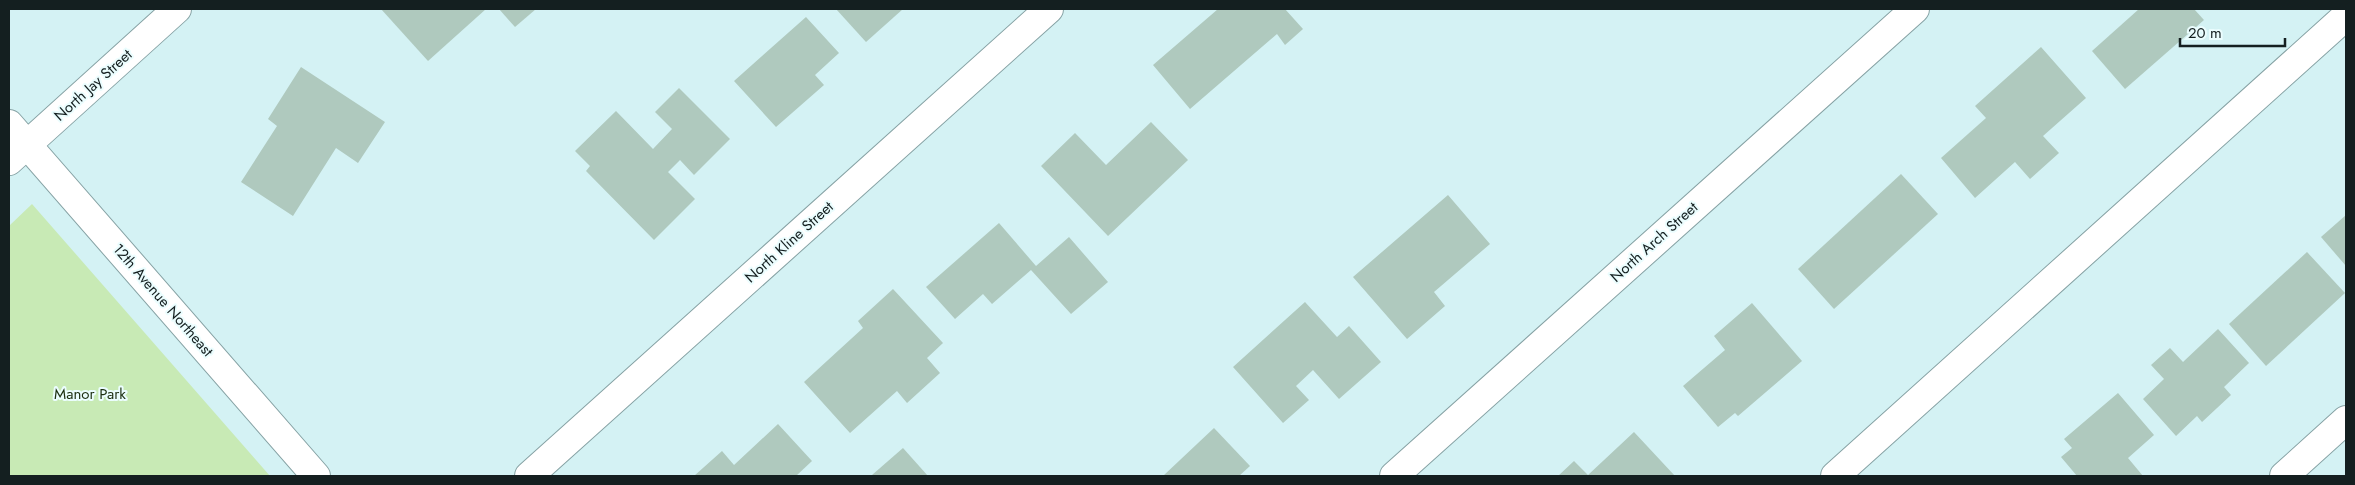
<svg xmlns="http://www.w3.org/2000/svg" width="2355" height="485" viewBox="0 0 2355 485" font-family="Jost,sans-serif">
	<rect width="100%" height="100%" fill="#d4f2f4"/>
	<path fill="#c8eab5" d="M32,204L270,476H9V226Z"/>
	<g fill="#afc9be">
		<path d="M381,9H486L428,61Z"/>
		<path d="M499,9H536L515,27Z"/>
		<path d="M836,9H903L866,42Z"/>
		<path d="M1218,9H1285L1303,29L1285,45L1277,34L1190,109L1153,65Z"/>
		<path d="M2139,9H2194L2204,20L2125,89L2092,51Z"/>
		<path d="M806,17L839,53L815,75L824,85L776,127L734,81Z"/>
		<path d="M2041,47L2086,98L2043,136L2059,153L2030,179L2015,162L1975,198L1941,158L1986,118L1975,106Z"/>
		<path d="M301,67L385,122L358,163L336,148L293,216L241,182L277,126L268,119Z"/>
		<path d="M679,88L730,139L694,175L680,160L668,172L695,199L654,240L586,171L590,166L575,151L616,111L653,149L672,129L655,112Z"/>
		<path d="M1151,122L1188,160L1108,236L1041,166L1075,133L1106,165Z"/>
		<path d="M1901,174L1938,214L1834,309L1798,269Z"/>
		<path d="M1448,195L1490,244L1434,292L1445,306L1407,339L1353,277Z"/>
		<path d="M2346,215V266L2321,237Z"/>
		<path d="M999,223L1036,266L1069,237L1108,282L1071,314L1031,270L992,304L983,294L955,319L926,287Z"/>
		<path d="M2307,252L2345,293L2266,366L2229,324Z"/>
		<path d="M893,289L943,343L927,358L940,373L907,403L897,391L850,433L804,382L863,328L858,321Z"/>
		<path d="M1305,302L1337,337L1349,326L1381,362L1339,399L1313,370L1296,386L1309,400L1283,423L1233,367Z"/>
		<path d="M1752,303L1802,361L1738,416L1735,413L1718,427L1683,386L1725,350L1714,336Z"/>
		<path d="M2218,329L2249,363L2224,387L2231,395L2202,422L2197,416L2176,436L2143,399L2164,379L2151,365L2170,348L2183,362Z"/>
		<path d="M2118,393L2154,435L2128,458L2143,476H2077L2061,457L2072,448L2064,439Z"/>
		<path d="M778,424L812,461L796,476H694L722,451L734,465Z"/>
		<path d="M1214,428L1250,466L1239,476H1163Z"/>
		<path d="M1634,432L1675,476H1558L1574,461L1588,475Z"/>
		<path d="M903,448L928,476H873L872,475Z"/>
	</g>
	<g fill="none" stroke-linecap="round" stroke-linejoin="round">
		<defs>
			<g id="minor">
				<path d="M9,124L316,476"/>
				<path d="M9,161L177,9"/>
				<path d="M529,476L1049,9"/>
				<path d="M1394,476L1915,9"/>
				<path d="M1835,476L2345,17"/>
				<path d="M2284,476L2346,420"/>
			</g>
		</defs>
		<use href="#minor" stroke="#86a2a4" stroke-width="30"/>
		<use href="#minor" stroke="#fff" stroke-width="28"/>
	</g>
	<g text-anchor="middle" stroke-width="4" stroke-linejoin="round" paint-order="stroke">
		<g font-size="15" fill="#141f20" stroke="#ebfdfe">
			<text transform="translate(93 85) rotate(-42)" y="5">North Jay Street</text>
			<text transform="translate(789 242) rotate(-42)" y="5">North Kline Street</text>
			<text transform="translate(1654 242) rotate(-42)" y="5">North Arch Street</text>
			<text transform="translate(163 300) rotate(49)" y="5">12th Avenue Northeast</text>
		</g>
		<g font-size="15" fill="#1c2f10" stroke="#ebfdfe">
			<text x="90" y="399">Manor Park</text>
		</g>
	</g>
	<rect width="2355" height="485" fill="none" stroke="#141f20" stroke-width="20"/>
	<path d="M2180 38v8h105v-8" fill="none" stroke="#141f20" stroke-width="2.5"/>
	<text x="2188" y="38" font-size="15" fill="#141f20" stroke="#ebfdfe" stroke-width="4" paint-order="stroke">20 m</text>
</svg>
